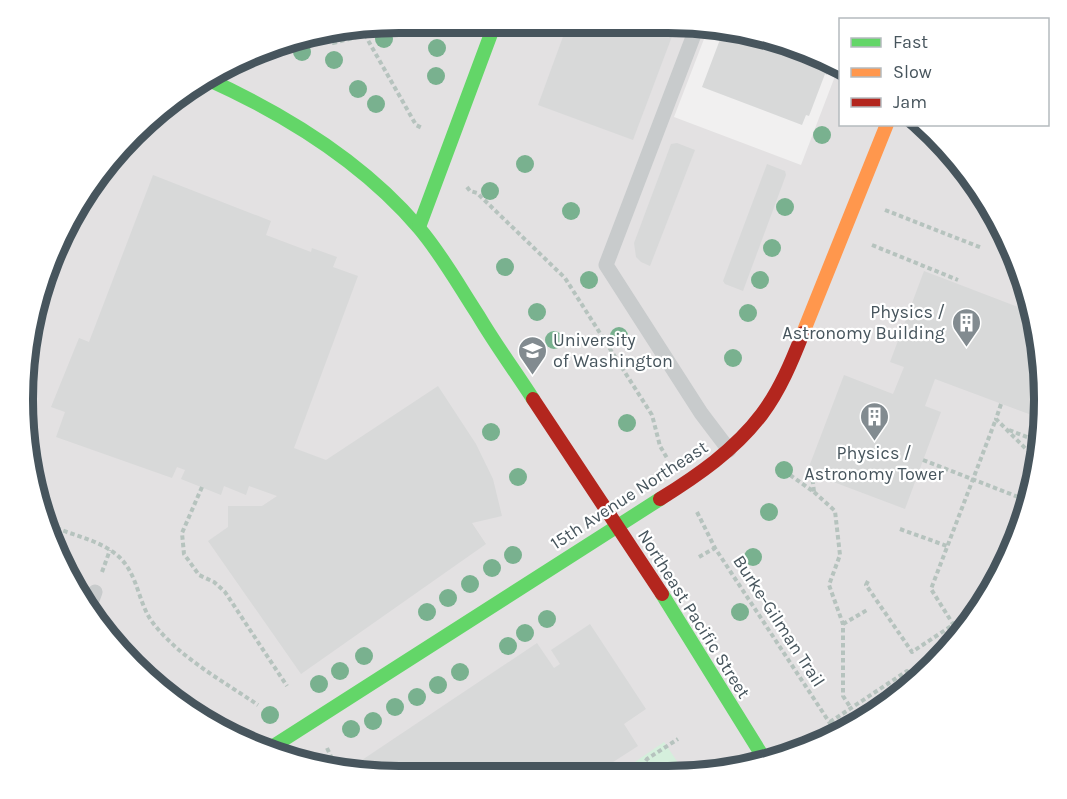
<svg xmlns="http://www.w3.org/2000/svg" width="1067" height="799" viewBox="0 0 1067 799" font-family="Karla,sans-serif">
	<rect width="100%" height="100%" fill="#f1f0f0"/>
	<path fill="#e3e1e2" d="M399,23H692L709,26L674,117L801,165L837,71L840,72V124L920,125L981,190L1037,326V473L981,609L877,713L811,748L716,773H351L211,726L133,666L86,609L43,521L23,424L30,326L62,232L116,151L211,73L302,35Z"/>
	<path fill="#d5efdc" d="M664,742L685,773H618H619Z"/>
	<g fill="#d8d9d9">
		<path d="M568,23H677L633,140L538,105Z"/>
		<path d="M724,29L765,35L830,67L827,75L825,74L809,116L806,115L802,125L702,87Z"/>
		<path d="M677,143L695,150L650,266L641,262L636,257L634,243L671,144Z"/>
		<path d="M767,164L785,171L786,175L743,291L725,284L723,281Z"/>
		<path d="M153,175L271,221L266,235L311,252L312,248L337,257L333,267L358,276L294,448L326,460L438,386L476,444L493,479L502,516L472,523L486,544L301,674L208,541L228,527V506H262L277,496L249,486L246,495L224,486L221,495L181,479L185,470L177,467L172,478L56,437L65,412L51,407L79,338L89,342Z"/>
		<path d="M924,271L1031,312L1037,326V417L935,379L925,406L941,412L905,509L807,472L844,375L893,394L904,367L890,362Z"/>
		<path d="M590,624L646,709L624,724L638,746L596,773H358L353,766L537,643L554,668L560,664L551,650Z"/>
	</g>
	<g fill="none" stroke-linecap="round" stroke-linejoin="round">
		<g stroke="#b6c3be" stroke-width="4" stroke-dasharray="4.5 3" stroke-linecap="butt">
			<path d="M363,27L365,35L416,125L422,128"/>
			<path d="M312,34L333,43L365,35L391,24"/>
			<path d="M948,167L965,173"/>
			<path d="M467,187L470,191L477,193L565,278L652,415L660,446L667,458"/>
			<path d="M885,210L982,248"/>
			<path d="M872,245L958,280"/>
			<path d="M1004,245L1009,268L1017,278"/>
			<path d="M1001,404L996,419L1037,460"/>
			<path d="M24,417L29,430L28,448"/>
			<path d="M1009,430L1037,441"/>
			<path d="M923,460L1026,500"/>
			<path d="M790,475L814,492L812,474"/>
			<path d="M202,487L182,533L184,554L199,575L214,582L225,592L287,686"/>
			<path d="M814,492L835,511L840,555L829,585L843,624V696L851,708"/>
			<path d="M697,512L715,548L837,734"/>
			<path d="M43,521C67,536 93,536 117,555C139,574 137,602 153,623C180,658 223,681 258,705"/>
			<path d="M900,529L947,546"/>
			<path d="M699,557L715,548"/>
			<path d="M102,572L110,550"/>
			<path d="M868,581L866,585L912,652L983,605"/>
			<path d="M843,624L867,610"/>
			<path d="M958,632L931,589L996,419"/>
			<path d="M830,722L907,671L911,678"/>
			<path d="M327,748L337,769"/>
			<path d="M637,773L647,759L678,739"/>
		</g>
		<g stroke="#c8cbcc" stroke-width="15">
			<path d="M698,24L606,265L701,413L729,450"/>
			<path d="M88,611L95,592"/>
		</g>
		<g stroke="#63d668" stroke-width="14">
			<path d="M205,78C285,114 362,161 419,228C442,255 459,286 478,315C495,344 515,371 533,399"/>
			<path d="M419,227L495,23"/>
			<path d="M662,594L765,760"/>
			<path d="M272,747L660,499"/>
		</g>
		<path stroke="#ff974d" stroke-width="14" d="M803,333L887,124"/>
		<g stroke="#b3261e" stroke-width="14">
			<path d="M533,399L662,594"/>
			<path d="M660,499C697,476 735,450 762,414C780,390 792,361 803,333"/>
		</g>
	</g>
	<g fill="#79b18f">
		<circle cx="384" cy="39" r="9"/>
		<circle cx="437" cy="48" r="9"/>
		<circle cx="302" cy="52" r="9"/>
		<circle cx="334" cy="60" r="9"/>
		<circle cx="436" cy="76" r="9"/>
		<circle cx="358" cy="89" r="9"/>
		<circle cx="376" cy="104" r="9"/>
		<circle cx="822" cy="135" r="9"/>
		<circle cx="525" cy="164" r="9"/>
		<circle cx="490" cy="191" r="9"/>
		<circle cx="785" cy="207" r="9"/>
		<circle cx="571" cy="211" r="9"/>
		<circle cx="772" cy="248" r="9"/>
		<circle cx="505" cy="267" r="9"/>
		<circle cx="589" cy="280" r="9"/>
		<circle cx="760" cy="280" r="9"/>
		<circle cx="537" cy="312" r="9"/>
		<circle cx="748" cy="313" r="9"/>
		<circle cx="619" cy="336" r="9"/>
		<circle cx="554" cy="340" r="9"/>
		<circle cx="733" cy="358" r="9"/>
		<circle cx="627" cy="423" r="9"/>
		<circle cx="491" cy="432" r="9"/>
		<circle cx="784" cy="470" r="9"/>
		<circle cx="518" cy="477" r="9"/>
		<circle cx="769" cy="512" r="9"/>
		<circle cx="513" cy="555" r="9"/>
		<circle cx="753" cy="557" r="9"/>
		<circle cx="492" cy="568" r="9"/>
		<circle cx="470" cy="584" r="9"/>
		<circle cx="448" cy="598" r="9"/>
		<circle cx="427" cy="612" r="9"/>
		<circle cx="740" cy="612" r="9"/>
		<circle cx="547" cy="619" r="9"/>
		<circle cx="525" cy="633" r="9"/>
		<circle cx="508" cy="646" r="9"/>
		<circle cx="364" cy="656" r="9"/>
		<circle cx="340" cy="671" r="9"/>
		<circle cx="460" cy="672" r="9"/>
		<circle cx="319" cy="684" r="9"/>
		<circle cx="438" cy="685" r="9"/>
		<circle cx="417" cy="697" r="9"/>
		<circle cx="395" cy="707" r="9"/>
		<circle cx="270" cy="715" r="9"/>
		<circle cx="373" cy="721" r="9"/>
		<circle cx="351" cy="729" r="9"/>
	</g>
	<defs>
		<symbol id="building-pin" viewBox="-11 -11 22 30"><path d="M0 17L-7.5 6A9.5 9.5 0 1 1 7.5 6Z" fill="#828b90" stroke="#fff"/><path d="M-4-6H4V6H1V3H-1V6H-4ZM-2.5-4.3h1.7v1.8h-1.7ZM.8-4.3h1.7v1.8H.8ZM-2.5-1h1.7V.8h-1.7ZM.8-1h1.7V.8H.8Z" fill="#fff"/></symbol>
		<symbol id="university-pin" viewBox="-11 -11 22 30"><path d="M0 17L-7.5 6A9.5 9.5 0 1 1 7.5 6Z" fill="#828b90" stroke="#fff"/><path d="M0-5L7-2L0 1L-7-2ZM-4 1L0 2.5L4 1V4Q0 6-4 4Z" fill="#fff"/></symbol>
	</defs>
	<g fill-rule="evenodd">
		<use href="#building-pin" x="950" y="306" width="33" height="45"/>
		<use href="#university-pin" x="516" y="334" width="33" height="45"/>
		<use href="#building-pin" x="858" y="400" width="33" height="45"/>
	</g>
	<g text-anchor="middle" stroke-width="4.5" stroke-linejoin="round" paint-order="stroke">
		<g font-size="18" fill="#47555d" stroke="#fff" text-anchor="end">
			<text x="945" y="318">Physics /<tspan x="945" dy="21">Astronomy Building</tspan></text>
			<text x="553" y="346" text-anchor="start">University<tspan x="553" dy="21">of Washington</tspan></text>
			<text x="874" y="459" text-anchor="middle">Physics /<tspan x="874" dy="21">Astronomy Tower</tspan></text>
		</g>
		<g font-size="18" fill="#47555d" stroke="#fff">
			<text transform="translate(629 495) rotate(-33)" y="6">15th Avenue Northeast</text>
			<text transform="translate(694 614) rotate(58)" y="6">Northeast Pacific Street</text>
			<text transform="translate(779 621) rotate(57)" y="6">Burke-Gilman Trail</text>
		</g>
	</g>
	<path d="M0 0H1067V799H0ZM399 33H668A366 366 0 0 1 1034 399V400A366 366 0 0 1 668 766H399A366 366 0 0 1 33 400V399A366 366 0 0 1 399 33Z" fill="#fff" fill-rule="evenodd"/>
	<path fill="none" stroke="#47555d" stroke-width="8" d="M399 33H668A366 366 0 0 1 1034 399V400A366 366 0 0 1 668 766H399A366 366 0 0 1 33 400V399A366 366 0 0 1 399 33Z"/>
	<rect x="839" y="18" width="210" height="108" fill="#ffffff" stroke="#b5bbbe" stroke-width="1.5"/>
	<rect x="851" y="38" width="30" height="9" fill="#63d668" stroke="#b5bbbe" stroke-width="1.5"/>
	<text x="893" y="48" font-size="18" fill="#47555d">Fast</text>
	<rect x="851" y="68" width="30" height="9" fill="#ff974d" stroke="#b5bbbe" stroke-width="1.5"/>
	<text x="893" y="78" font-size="18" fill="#47555d">Slow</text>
	<rect x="851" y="98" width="30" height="9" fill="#b3261e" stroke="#b5bbbe" stroke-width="1.5"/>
	<text x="893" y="108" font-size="18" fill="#47555d">Jam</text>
</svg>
